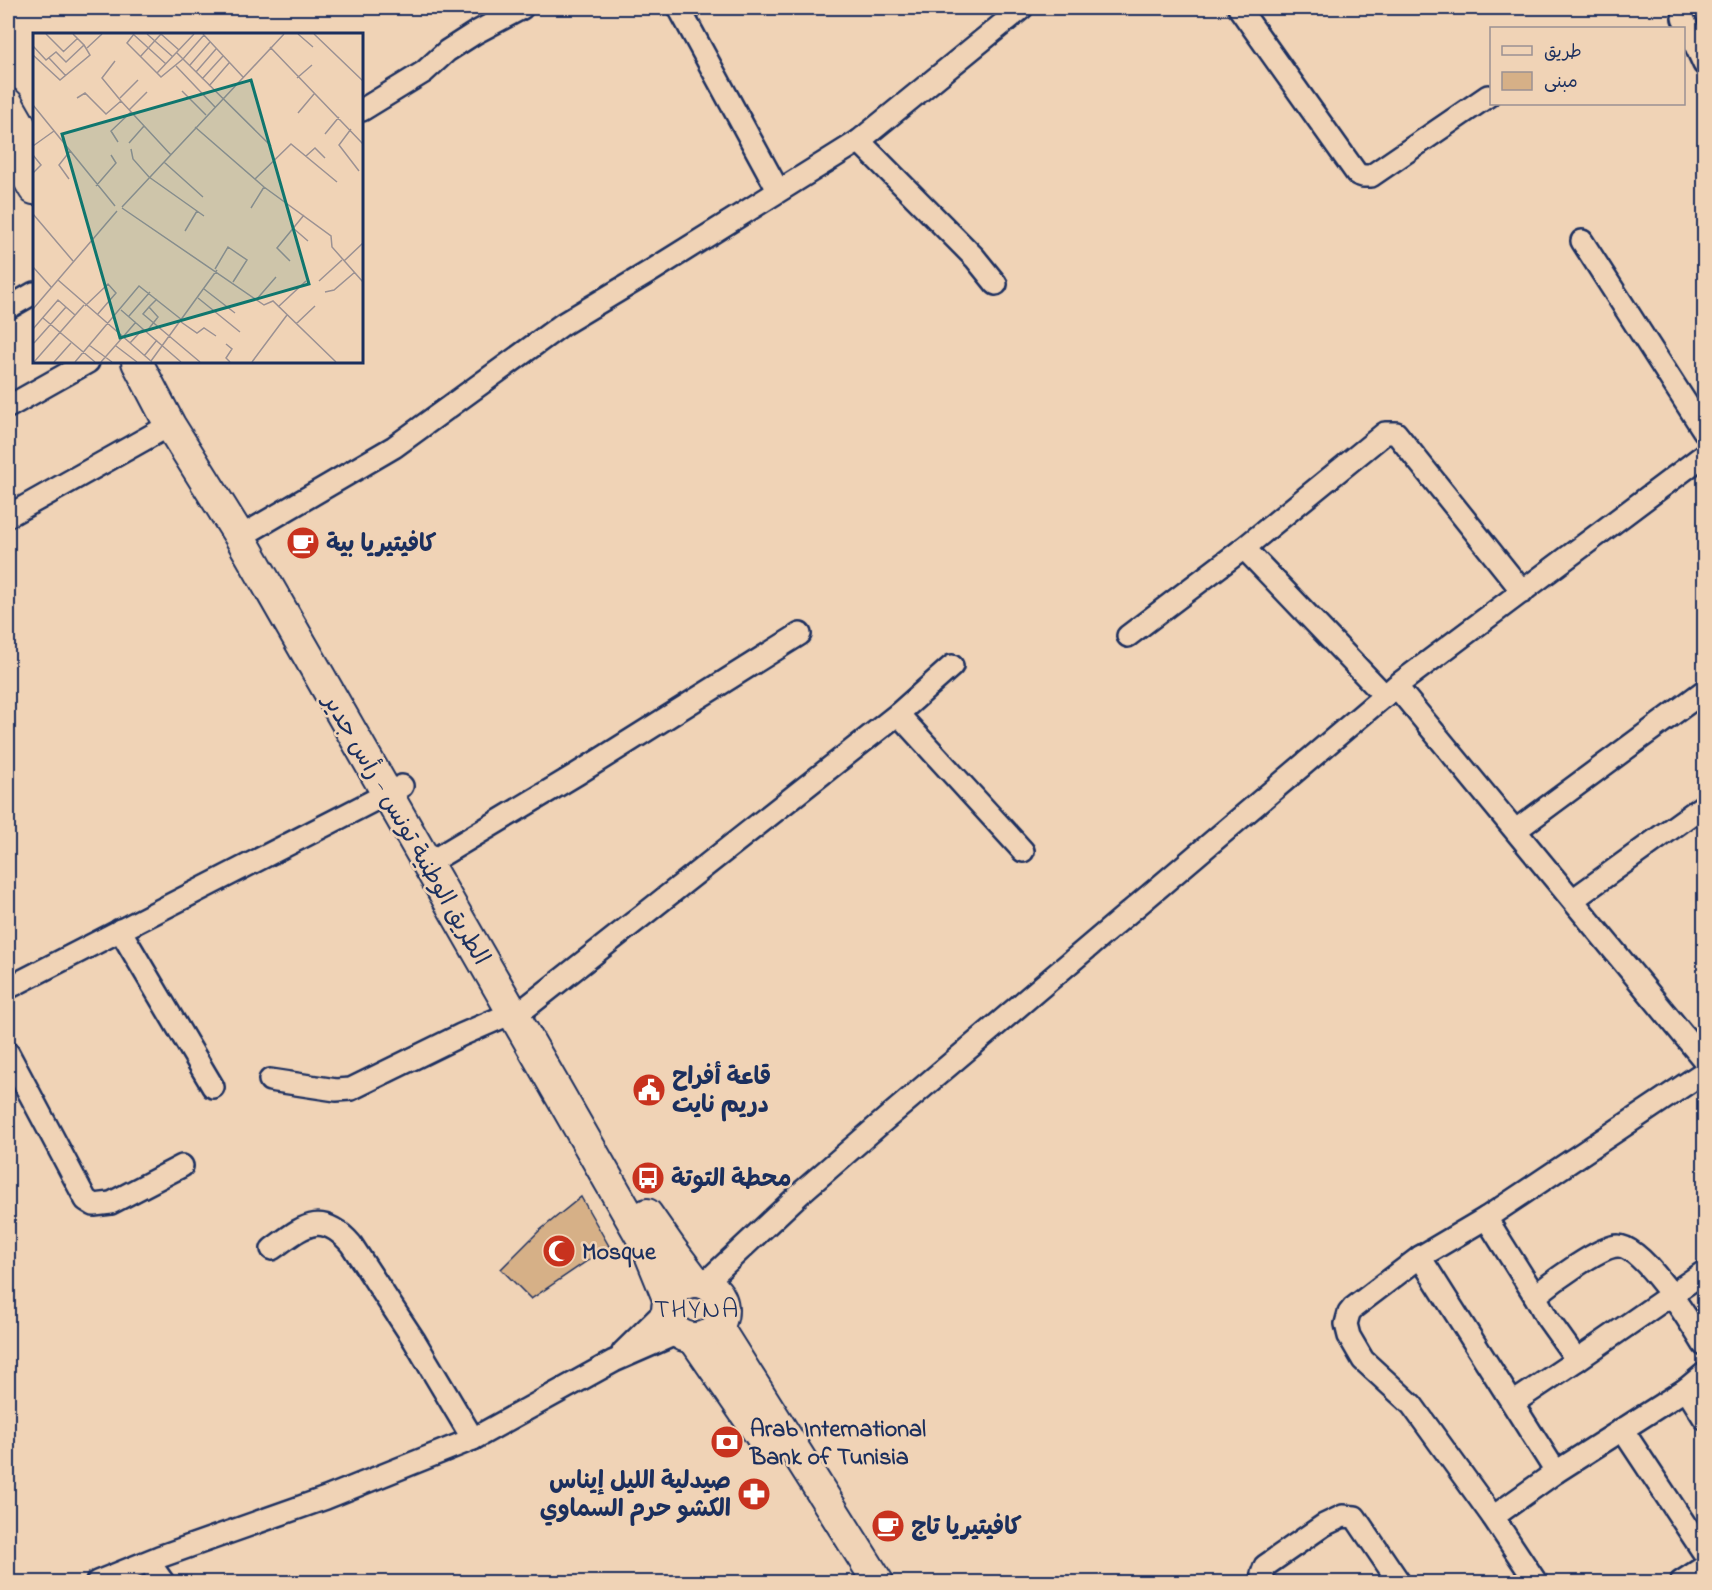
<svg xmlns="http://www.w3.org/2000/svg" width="1712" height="1590" viewBox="0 0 1712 1590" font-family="'Indie Flower','Playpen Sans Arabic',sans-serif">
	<rect width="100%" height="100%" fill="#f0d3b6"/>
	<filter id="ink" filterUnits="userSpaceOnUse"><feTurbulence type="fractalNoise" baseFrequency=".0167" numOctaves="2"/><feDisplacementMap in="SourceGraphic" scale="12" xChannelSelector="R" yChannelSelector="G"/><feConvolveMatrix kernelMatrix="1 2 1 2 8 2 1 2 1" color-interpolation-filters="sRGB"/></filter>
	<g filter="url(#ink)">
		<path fill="#d6b087" stroke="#1b2f5e" stroke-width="1.5" d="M581,1197L609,1246L531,1299L501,1269L539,1231Z"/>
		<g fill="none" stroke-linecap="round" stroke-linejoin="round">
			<defs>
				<g id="minor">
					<path d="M679,8L778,190"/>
					<path d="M1239,8L1357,174L1363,176H1371L1488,96"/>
					<path d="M1683,18L1704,64"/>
					<path d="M362,110L424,72L447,51L475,33L522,8"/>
					<path d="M859,141L975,258L996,284"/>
					<path d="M1582,241L1704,431"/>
					<path d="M8,308L34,293"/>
					<path d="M8,407L88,362"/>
					<path d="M8,516L170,425"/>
					<path d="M240,537L394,447L563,324L651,271L859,141L1022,8"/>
					<path d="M1128,636L1244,548"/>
					<path d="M1396,686L1704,1060"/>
					<path d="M1385,696L1244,548L1385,433H1396L1523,592"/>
					<path d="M898,714L1023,851"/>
					<path d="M1516,830L1704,691"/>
					<path d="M442,855L577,774L800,634"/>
					<path d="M1574,899L1704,805"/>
					<path d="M120,930L213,1087"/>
					<path d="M8,988L402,786"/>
					<path d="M8,1053L86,1200L94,1205L111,1203L182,1166"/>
					<path d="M270,1080L336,1090L351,1089L461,1035L528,1006L898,714L952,666"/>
					<path d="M1486,1218L1535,1296C1551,1283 1600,1246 1618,1246C1644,1246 1691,1324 1704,1345"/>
					<path d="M272,1249C303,1227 320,1209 351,1244L414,1340L473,1439"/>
					<path d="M1420,1257L1556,1472"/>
					<path d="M705,1283L803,1191L888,1117L1396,686L1704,455"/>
					<path d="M1535,1296L1547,1318L1577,1360L1704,1272"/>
					<path d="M623,1352L667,1309"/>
					<path d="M1686,1389L1704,1418"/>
					<path d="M1513,1403L1577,1360"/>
					<path d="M1622,1429L1704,1553"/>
					<path d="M1493,1517L1556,1472L1686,1389L1704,1374"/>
					<path d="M149,1562L163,1582"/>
					<path d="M97,1582L159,1557L326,1498L473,1439L614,1361L678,1333"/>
					<path d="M1264,1582L1262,1574L1265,1566L1324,1525L1343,1516L1355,1517L1399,1582"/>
					<path d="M1536,1582L1493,1517L1412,1405L1363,1360L1349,1336L1346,1324L1349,1313L1353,1308L1420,1257L1486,1218L1704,1072"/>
					<path d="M1681,1582L1704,1567"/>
				</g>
				<g id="highway">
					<path d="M8,104L34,149"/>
					<path d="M8,143L34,189"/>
					<path d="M137,362L170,425L240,537L647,1247L669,1301"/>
					<path d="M647,1214L672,1250L696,1282"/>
					<circle cx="695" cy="1310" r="28"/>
					<path d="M718,1328L878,1582"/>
					<path d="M694,1339L769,1448"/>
				</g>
			</defs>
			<use href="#minor" stroke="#1b2f5e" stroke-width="26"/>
			<use href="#highway" stroke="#1b2f5e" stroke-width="34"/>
			<use href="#minor" stroke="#f0d3b6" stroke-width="21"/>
			<use href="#highway" stroke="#f0d3b6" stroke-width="30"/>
		</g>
	</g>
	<defs>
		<symbol id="cafe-disc" viewBox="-11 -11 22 22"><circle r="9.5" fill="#c8321e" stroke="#f0d3b6"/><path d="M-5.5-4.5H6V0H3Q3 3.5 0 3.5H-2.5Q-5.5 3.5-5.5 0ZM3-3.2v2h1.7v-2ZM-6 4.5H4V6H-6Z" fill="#fff"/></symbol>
		<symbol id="civic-disc" viewBox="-11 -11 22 22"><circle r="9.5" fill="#c8321e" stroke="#f0d3b6"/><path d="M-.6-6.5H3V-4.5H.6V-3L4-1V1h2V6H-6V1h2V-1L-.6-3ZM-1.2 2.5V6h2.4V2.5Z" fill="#fff"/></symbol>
		<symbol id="bus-disc" viewBox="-11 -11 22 22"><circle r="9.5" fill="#c8321e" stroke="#f0d3b6"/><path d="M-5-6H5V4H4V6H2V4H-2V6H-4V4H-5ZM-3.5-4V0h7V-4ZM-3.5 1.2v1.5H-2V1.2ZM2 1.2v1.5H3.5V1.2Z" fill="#fff"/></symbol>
		<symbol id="mosque-disc" viewBox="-11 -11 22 22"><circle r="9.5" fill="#c8321e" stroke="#f0d3b6"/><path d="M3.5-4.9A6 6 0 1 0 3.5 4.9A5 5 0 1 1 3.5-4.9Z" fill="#fff"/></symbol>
		<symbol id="bank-disc" viewBox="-11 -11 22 22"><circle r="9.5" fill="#c8321e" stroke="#f0d3b6"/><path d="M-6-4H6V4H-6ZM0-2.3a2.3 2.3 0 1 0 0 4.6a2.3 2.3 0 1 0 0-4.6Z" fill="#fff"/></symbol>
		<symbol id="pharmacy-disc" viewBox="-11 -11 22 22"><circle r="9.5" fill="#c8321e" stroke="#f0d3b6"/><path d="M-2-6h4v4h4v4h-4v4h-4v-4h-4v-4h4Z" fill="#fff"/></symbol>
	</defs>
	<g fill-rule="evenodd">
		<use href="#cafe-disc" x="284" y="524" width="38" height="38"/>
		<use href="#civic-disc" x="630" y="1071" width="38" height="38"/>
		<use href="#bus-disc" x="629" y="1159" width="38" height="38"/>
		<use href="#mosque-disc" x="540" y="1232" width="38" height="38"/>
		<use href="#bank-disc" x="708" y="1423" width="38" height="38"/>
		<use href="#pharmacy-disc" x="735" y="1475" width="38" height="38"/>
		<use href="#cafe-disc" x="869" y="1507" width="38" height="38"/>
	</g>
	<g text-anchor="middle" stroke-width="5" stroke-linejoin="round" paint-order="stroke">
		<g font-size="24" font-weight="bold" fill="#1b2f5e" stroke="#f0d3b6" text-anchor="start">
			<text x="326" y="551">كافيتيريا بية</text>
			<text x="672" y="1084">قاعة أفراح<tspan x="672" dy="28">دريم نايت</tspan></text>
			<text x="671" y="1186">محطة التوتة</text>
			<text x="582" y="1259">Mosque</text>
			<text x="750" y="1436">Arab International<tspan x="750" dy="28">Bank of Tunisia</tspan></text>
			<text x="731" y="1488" text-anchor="end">صيدلية الليل إيناس<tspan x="731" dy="28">الكشو حرم السماوي</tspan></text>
			<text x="911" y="1534">كافيتيريا تاج</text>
		</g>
		<g font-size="24" fill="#1b2f5e" stroke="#f0d3b6">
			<text transform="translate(407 829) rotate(60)" y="8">الطريق الوطنية تونس - رأس جدير</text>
		</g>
		<g font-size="27" letter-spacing="1.5" fill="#1b2f5e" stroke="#f0d3b6">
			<text x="697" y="1317">THYNA</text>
		</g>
	</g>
	<g transform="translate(33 33)">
		<rect width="330" height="330" fill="#f0d3b6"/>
		<path fill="none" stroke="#9b9193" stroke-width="1.5" d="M13,1L31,19M100,1L133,31M101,1L94,10L128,44L150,26L238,113M114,1L140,24M128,1L146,17M170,1L210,44M265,1L280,14M281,1L330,48M0,13L13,27L23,19L33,29L51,12L40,1M237,14L330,111M54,15L69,1M30,19L45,5M144,20L150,26L171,2M0,22L27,47L57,22L51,12M107,24L128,1M16,25L33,43M82,28L69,45L88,68M157,32L177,9M143,33L182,74M163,39L183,16M124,40L161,1M264,45L279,32M169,46L190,23M176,53L196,30M149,58L173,82M44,65L52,60L73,81L88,68L138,122M87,65L105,47M0,72L82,173M96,77L114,59M265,80L281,61M162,94L231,154L298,203L299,214L330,249M318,96L306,112L326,138M292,101L306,84M85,109L78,98L98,79M96,110L111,93M0,113L21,98M98,116L100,126L116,144L171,183M0,122L8,132L0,140M273,123L282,115L292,125M131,129L170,164M36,146L26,132L37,118M222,146L258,111L304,149M63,153L83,130L78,122M89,174L251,1M89,175L231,272L240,268L303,329M218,175L231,154M0,181L40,228M260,195L275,208M152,198L164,178M257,228L244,215L271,182M311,228L330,210M0,234L19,255M182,236L195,214L214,227L200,249M25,247L119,329M286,248L309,227M171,256L202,280M292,259L301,257L322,239M165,265L207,299M223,267L243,244M52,273L75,251L83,260L64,282M116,274L110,281L167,329M245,274L273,248M0,276L84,178M88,277L148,329M96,283L117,259M10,285L62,329M148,289L164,300L171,295L183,303M263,291L282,273M0,296L25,267L42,282M114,298L125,284L116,274L124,266M1,310L33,274M97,310L110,296M193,311L199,316L193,325L197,329M56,312L79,329M83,313L104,329M111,323L124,307M118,328L184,237M1,329L51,272M21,329L38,310M42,329L106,253L149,287M68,329L103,289M219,329L254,282"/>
		<path fill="#0f766e" fill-opacity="0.15" stroke="#0f766e" stroke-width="3" d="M218,47L276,251L87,305L29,101Z"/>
		<rect width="330" height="330" fill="none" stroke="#1b2f5e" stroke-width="3"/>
	</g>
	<rect width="1712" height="1590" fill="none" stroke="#f0d3b6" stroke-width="30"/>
	<rect x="15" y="15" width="1682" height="1560" fill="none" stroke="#1b2f5e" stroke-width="2" filter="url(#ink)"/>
	<rect x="1490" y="27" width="195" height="78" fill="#f0d3b6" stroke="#9b9193" stroke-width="1.5"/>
	<rect x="1502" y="46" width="30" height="9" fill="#f0d3b6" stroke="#9b9193" stroke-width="1.5"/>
	<text x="1544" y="57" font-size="18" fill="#1b2f5e">طريق</text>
	<rect x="1502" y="72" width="30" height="18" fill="#d6b087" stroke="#9b9193" stroke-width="1.5"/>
	<text x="1544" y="87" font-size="18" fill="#1b2f5e">مبنى</text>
</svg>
